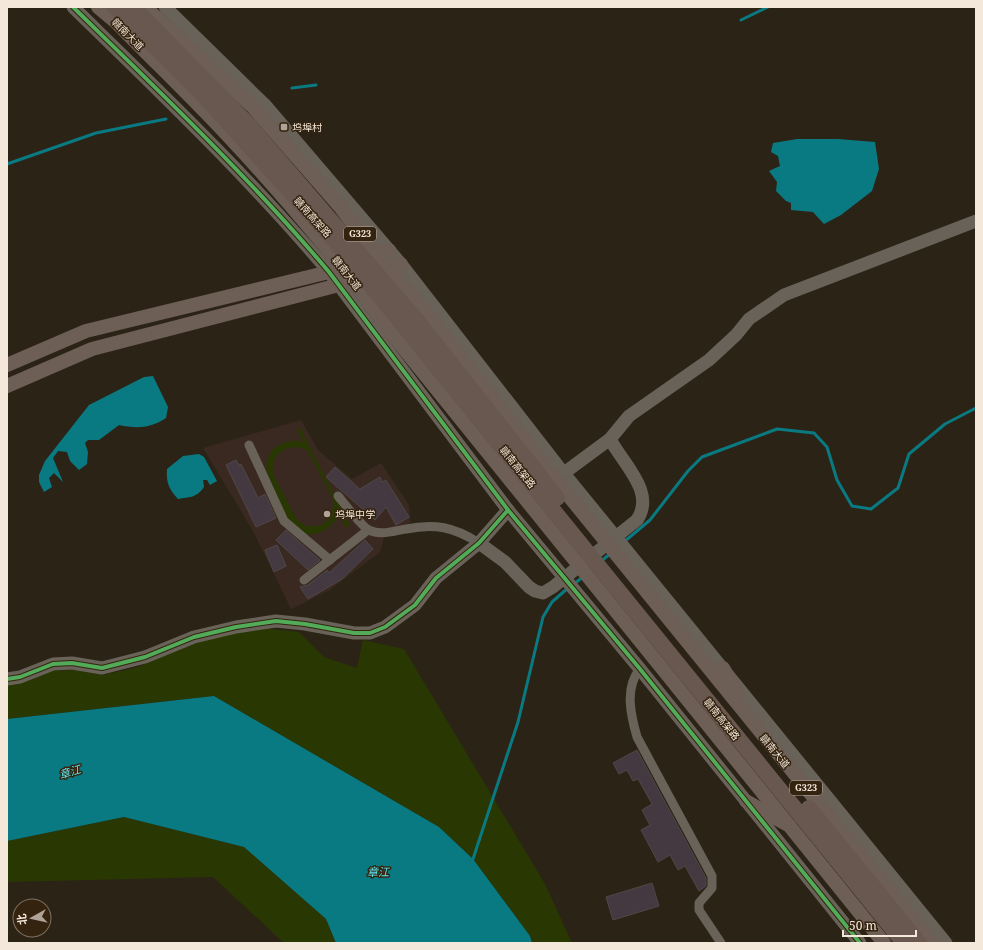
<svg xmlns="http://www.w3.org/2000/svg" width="983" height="950" viewBox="0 0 983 950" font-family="'Noto Serif','Noto Sans SC',serif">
	<rect width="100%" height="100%" fill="#2c2317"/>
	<path fill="#3a2920" d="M301,420L318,450L352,479L381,463L409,505L411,523L386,530L380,552L330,590L291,609L253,531L203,448Z"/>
	<g fill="#293803" fill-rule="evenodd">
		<path d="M300,428L350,525L346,528L339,515C328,534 306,543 289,523C284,517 281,506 278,498C274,490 269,482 267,473C262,450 284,437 303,442L297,430ZM298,447L308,451L334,501L331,517L323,524L317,526H306L297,520L273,474V463L278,454L287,448Z"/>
		<path d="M262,628L299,632L324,657L357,668L363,640L404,649L545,884L572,943H532L530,936L473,859L439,827L214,696L7,719V685L51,671L74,670L103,675L138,667L191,643L211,637Z"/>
		<path d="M124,817L244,847L326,919L336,943H284L213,877L7,882V841Z"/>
	</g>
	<g fill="#097a81">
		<path d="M797,139H838L875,142L879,169L872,191L841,215L824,224L813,212L791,210V203L786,201L776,191L777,182L769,171L780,166L778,156L771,152L773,143Z"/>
		<path d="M153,376L168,407L166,418C151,428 137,429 119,425L99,440H88L85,443L88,452L87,464L79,470L70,461L67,452L58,451L53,458L63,482L54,473L49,478L52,487L44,492L39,482V475L45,461L89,405L144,377Z"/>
		<path d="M199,454L204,457L217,481L210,485L207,480H203L204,487C197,498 189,497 178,499C169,489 166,483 167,469L183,456Z"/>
		<path d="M214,696L439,827L473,859L530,936L532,943H336L326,919L244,847L124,817L7,841V719Z"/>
	</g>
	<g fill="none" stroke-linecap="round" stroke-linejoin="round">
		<g stroke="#097a81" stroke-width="3">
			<path d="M741,20L768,7"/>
			<path d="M292,88L316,85"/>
			<path d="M7,164L96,133L166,119"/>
			<path d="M625,541L650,520L688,471L702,457L777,429L814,433L827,447L837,480L852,506L871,509L898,488L909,454L945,424L976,408"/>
			<path d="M600,562L610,554"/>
			<path d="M574,584L584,576"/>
			<path d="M470,861L473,859L518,722L543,617L552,602L568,588"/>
		</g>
	</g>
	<g fill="#443841" stroke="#4f4847">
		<path d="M236,460L239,465L241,464L258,498L265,494L276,518L256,527L226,465Z"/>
		<path d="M335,467L360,489L380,477L382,482L386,480L409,517L396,525L386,507L375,520L326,477Z"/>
		<path d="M286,530L307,549L320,560L308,570L276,540Z"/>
		<path d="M365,540L373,549L342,579L308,599L300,587L308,585L327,570L329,573Z"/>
		<path d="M277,545L286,566L274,572L265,550Z"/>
		<path d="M637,750L706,878V886L699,891L685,866L678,870L670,855L658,862L641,830L650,825L642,810L652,804L638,779L633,781L627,770L619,774L613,763Z"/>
		<path d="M652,883L659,906L613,920L606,897Z"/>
	</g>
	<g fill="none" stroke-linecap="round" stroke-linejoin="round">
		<g stroke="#696259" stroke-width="9">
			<path d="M249,445L284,521L330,560"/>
			<path d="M338,496C344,503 362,527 369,530C381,536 393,531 406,529C435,523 454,527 479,543"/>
			<path d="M304,580L368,530"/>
			<path d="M640,669C624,688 631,716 637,737L712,876V888L699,903V910L721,943"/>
		</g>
		<g stroke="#696259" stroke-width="13">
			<path d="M73,7C161,93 250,178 329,272L508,510L640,669L860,943"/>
			<path d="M165,7L266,106L401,264L558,466L946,943"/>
			<path d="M564,473L610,439L629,416L709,360L736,335L749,319L784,295L976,221"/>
			<path d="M479,543L505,562L529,587L535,591L543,593L553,587L637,520C656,492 623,464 610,439"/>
			<path d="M7,679L20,677L53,664L72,663L102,668L145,657L194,637L236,627L276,621L305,624L354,633H370L385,627L415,605L436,578L479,543L508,510"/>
		</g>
		<g stroke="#6d5e56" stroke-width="14">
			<path d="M98,7L116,22C154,61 194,99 231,139C287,199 340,262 388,329L884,943"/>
			<path d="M145,7L252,106L341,208L376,255L420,305L555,479L932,943"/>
			<path d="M7,365L86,331L329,272L389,250"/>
			<path d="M7,386L92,349L339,285L401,264"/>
			<path d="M723,668L738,694"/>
			<path d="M746,801L786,824"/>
		</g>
		<g stroke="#695850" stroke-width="16">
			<path d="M115,7L206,98L335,241L904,943"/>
			<path d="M133,7L248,124L418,322L557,498"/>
			<path d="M809,808L919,943"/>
		</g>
		<defs>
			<g id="cycleway">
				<path d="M73,7C161,93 250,178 329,272L508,510L640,669L860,943"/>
				<path d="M7,679L20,677L53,664L72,663L102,668L145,657L194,637L236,627L276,621L305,624L354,633H370L385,627L415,605L436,578L479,543L508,510"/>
			</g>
		</defs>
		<use href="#cycleway" stroke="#34240f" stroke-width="6"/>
		<use href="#cycleway" stroke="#51ab58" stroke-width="4"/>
	</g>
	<g fill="#aea396" stroke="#34240f" stroke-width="1.5">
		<rect x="280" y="123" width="8" height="8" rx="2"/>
		<circle cx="327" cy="514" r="4"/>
	</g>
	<g text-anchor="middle" stroke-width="3" stroke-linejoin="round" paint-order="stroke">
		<g fill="#34240f" stroke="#baad9e" stroke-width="1">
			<rect x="344" y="227" width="32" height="14" rx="3"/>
			<rect x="790" y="781" width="32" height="14" rx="3"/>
		</g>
		<g font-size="9" font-weight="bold" fill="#f4e8db">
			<text x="360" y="237">G323</text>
			<text x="806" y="791">G323</text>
		</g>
		<g font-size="10" fill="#f4e8db" stroke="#34240f">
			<text transform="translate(128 34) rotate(45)" y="4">赣南大道</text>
			<text transform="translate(313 217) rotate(48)" y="4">赣南高架路</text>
			<text transform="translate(347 273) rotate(52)" y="4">赣南大道</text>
			<text transform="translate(518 467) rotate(51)" y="4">赣南高架路</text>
			<text transform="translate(722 719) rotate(51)" y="4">赣南高架路</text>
			<text transform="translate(775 751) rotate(51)" y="4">赣南大道</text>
		</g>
		<g font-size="10" fill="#f4e8db" stroke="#34240f" text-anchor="start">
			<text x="292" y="131">坞埠村</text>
			<text x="335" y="518">坞埠中学</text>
		</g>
		<g font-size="11" font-style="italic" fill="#5fe7f1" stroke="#34240f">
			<text transform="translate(70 772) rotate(-16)" y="4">章江</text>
			<text x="378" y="876">章江</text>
		</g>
	</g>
	<rect width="983" height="950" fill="none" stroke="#f4e8db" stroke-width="16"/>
	<g transform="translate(32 918) rotate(262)"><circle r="19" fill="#34240f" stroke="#817261"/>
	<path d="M0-3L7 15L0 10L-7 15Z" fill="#aea396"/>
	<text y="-6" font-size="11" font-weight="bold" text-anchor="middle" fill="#f4e8db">北</text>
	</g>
	<path d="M843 930v6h73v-6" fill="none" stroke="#f4e8db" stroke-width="2"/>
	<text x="849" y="930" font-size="12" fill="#f4e8db" stroke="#34240f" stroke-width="3" paint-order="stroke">50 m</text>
</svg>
